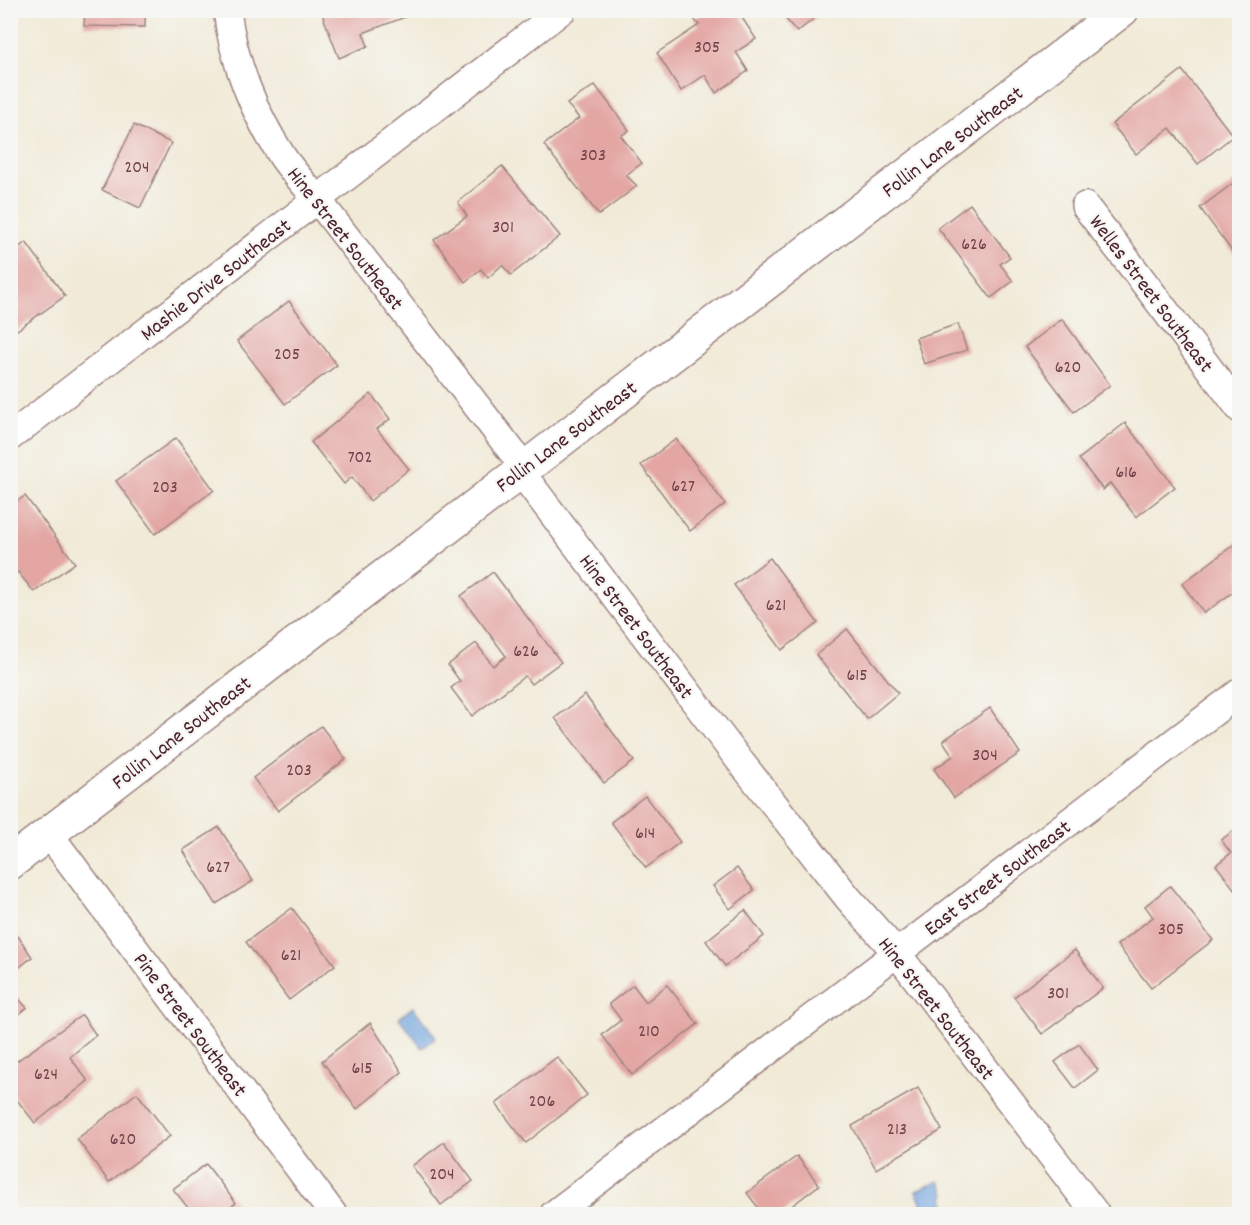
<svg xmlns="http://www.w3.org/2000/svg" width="1250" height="1225" viewBox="0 0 1250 1225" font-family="Dekko,sans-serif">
	<rect width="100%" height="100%" fill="#f6f6f2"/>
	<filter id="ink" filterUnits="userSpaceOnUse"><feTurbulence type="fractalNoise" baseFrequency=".0167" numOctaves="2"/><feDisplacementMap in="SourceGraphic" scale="12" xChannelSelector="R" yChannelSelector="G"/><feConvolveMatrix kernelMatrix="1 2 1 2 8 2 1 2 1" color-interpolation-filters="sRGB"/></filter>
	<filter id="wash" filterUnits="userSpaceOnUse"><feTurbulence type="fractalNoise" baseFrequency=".008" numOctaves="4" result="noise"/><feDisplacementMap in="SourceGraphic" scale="24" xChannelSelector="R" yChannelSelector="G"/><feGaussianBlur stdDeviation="1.35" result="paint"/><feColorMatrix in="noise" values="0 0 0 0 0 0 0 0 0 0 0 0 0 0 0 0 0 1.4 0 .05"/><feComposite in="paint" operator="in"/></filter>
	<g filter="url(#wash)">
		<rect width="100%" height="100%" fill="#f1ead7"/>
		<g fill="#74a6df" stroke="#5f6285" stroke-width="1.5">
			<path d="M413,1007L436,1037L422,1048L399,1018Z"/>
			<path d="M939,1181L945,1194L943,1197L950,1214H926L916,1191Z"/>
		</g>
		<g id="blocks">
			<g fill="#e3a6a3">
				<path d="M85,10H145V27L84,26Z"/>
				<path d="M331,10H421V11L363,33L368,46L339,58L322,14Z"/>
				<path d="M708,10H737L756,39L736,52L748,71L716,93L705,75L681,91L657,53L699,25L694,19Z"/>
				<path d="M778,10H825L797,32Z"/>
				<path d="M1182,70L1233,136L1198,164L1170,128L1136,154L1112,124Z"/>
				<path d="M595,85L629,130L621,136L642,163L626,175L637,186L599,215L544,145L579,118L567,104Z"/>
				<path d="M134,125L171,143L140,208L102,190Z"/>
				<path d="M502,166L560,236L511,275L502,265L488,278L481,269L465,282L434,240L467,216L458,202Z"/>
				<path d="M1240,178V262L1200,208Z"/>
				<path d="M970,204L1010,257L1000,264L1013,281L991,298L938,228Z"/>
				<path d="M26,242L65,296L10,335V254Z"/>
				<path d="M289,301L337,365L285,404L237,341Z"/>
				<path d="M1062,319L1110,385L1074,412L1025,347Z"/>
				<path d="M958,324L967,350L924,364L916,338Z"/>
				<path d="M371,394L390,419L377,429L409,469L370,501L352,477L344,484L311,442Z"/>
				<path d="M1125,423L1175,487L1136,517L1110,483L1103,490L1079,459Z"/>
				<path d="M176,438L214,490L155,534L116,481Z"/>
				<path d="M676,439L725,504L690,531L641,465Z"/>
				<path d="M25,496L75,563L34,592L18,572L10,577V506Z"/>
				<path d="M1240,540V587L1204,613L1182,584Z"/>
				<path d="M770,558L818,623L782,650L734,585Z"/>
				<path d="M493,572L561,662L531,684L525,676L472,716L451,688L460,681L448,665L476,643L493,666L506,656L461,596Z"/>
				<path d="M847,629L898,693L867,719L816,655Z"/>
				<path d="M585,695L634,761L604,783L555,718Z"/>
				<path d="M990,708L1020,753L954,798L934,769L953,756L943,741Z"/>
				<path d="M321,726L346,759L278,811L253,778Z"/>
				<path d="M645,796L680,842L646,868L611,822Z"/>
				<path d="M1240,826V886L1235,890L1216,865L1231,853L1221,840Z"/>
				<path d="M219,827L253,881L216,904L183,850Z"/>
				<path d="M737,868L754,890L730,909L713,886Z"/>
				<path d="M1170,886L1213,940L1151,988L1117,945L1153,917L1145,906Z"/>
				<path d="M292,908L335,965L289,1000L246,942Z"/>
				<path d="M745,910L764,936L725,966L706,941Z"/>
				<path d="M18,936L32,957L10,975V941Z"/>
				<path d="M1075,950L1103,988L1042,1034L1014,997Z"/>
				<path d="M633,985L646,1002L667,985L698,1024L632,1075L602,1035L621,1020L609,1004Z"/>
				<path d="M10,989L27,1008L10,1021Z"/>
				<path d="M82,1015L96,1035L70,1057L88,1081L35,1123L10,1091V1066Z"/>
				<path d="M370,1023L402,1072L357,1109L322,1061Z"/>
				<path d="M1079,1044L1098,1070L1075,1088L1055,1062Z"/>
				<path d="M557,1057L587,1095L526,1143L496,1104Z"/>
				<path d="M918,1088L942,1130L876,1169L852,1126Z"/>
				<path d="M137,1093L170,1136L109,1182L77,1139Z"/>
				<path d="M444,1142L473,1181L441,1205L412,1166Z"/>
				<path d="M797,1156L819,1185L781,1214H763L747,1193Z"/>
				<path d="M206,1164L236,1203L220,1214H193L173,1189Z"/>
			</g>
		</g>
	</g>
	<g filter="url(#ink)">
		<use href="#blocks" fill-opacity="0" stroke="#9e8481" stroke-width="1.5"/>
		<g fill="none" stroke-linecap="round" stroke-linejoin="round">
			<defs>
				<g id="minor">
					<path d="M227,10C233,61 254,113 282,156C292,171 305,185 317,199L517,458L520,471L736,756L848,898L896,952L1096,1214"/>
					<path d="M1085,206L1130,264L1240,409"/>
					<path d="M10,437L562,10"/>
					<path d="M49,834L333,1214"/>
					<path d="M554,1214C782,1040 1011,866 1240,692"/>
				</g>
				<path id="tertiary" d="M10,863L1122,10"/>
			</defs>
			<use href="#minor" stroke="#9e8481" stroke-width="30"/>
			<use href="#tertiary" stroke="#9e8481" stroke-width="36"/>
			<use href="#minor" stroke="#fff" stroke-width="27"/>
			<use href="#tertiary" stroke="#fff" stroke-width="33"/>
		</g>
	</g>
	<g text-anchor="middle" stroke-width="4.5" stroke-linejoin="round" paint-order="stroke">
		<g font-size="18" fill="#704149">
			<text x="707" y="52">305</text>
			<text x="593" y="160">303</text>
			<text x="137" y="172">204</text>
			<text x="503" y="232">301</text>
			<text x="974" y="249">626</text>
			<text x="287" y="359">205</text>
			<text x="1068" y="372">620</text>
			<text x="360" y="462">702</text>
			<text x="1126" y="477">616</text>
			<text x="683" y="491">627</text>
			<text x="165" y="492">203</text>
			<text x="776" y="610">621</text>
			<text x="526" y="656">626</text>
			<text x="857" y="680">615</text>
			<text x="985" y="760">304</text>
			<text x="299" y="775">203</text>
			<text x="645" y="838">614</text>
			<text x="218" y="872">627</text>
			<text x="1171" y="934">305</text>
			<text x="291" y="960">621</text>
			<text x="1058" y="998">301</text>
			<text x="649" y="1036">210</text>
			<text x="362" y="1073">615</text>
			<text x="46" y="1079">624</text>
			<text x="542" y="1106">206</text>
			<text x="897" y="1134">213</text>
			<text x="123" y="1144">620</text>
			<text x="442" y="1179">204</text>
		</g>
		<g font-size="21" fill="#4a1f2b" stroke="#f6f6f2">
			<text transform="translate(952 141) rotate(-37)" y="7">Follin Lane Southeast</text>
			<text transform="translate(346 238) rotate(52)" y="7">Hine Street Southeast</text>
			<text transform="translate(215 279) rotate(-38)" y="7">Mashie Drive Southeast</text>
			<text transform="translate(1152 293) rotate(53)" y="7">Welles Street Southeast</text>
			<text transform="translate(566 436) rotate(-37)" y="7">Follin Lane Southeast</text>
			<text transform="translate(637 626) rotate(53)" y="7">Hine Street Southeast</text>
			<text transform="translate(181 732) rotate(-38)" y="7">Follin Lane Southeast</text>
			<text transform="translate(997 877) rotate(-37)" y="7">East Street Southeast</text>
			<text transform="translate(937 1008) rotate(52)" y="7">Hine Street Southeast</text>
			<text transform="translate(191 1024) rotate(53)" y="7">Pine Street Southeast</text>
		</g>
	</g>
	<rect width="1250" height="1225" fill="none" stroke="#f6f6f2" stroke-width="36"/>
</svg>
